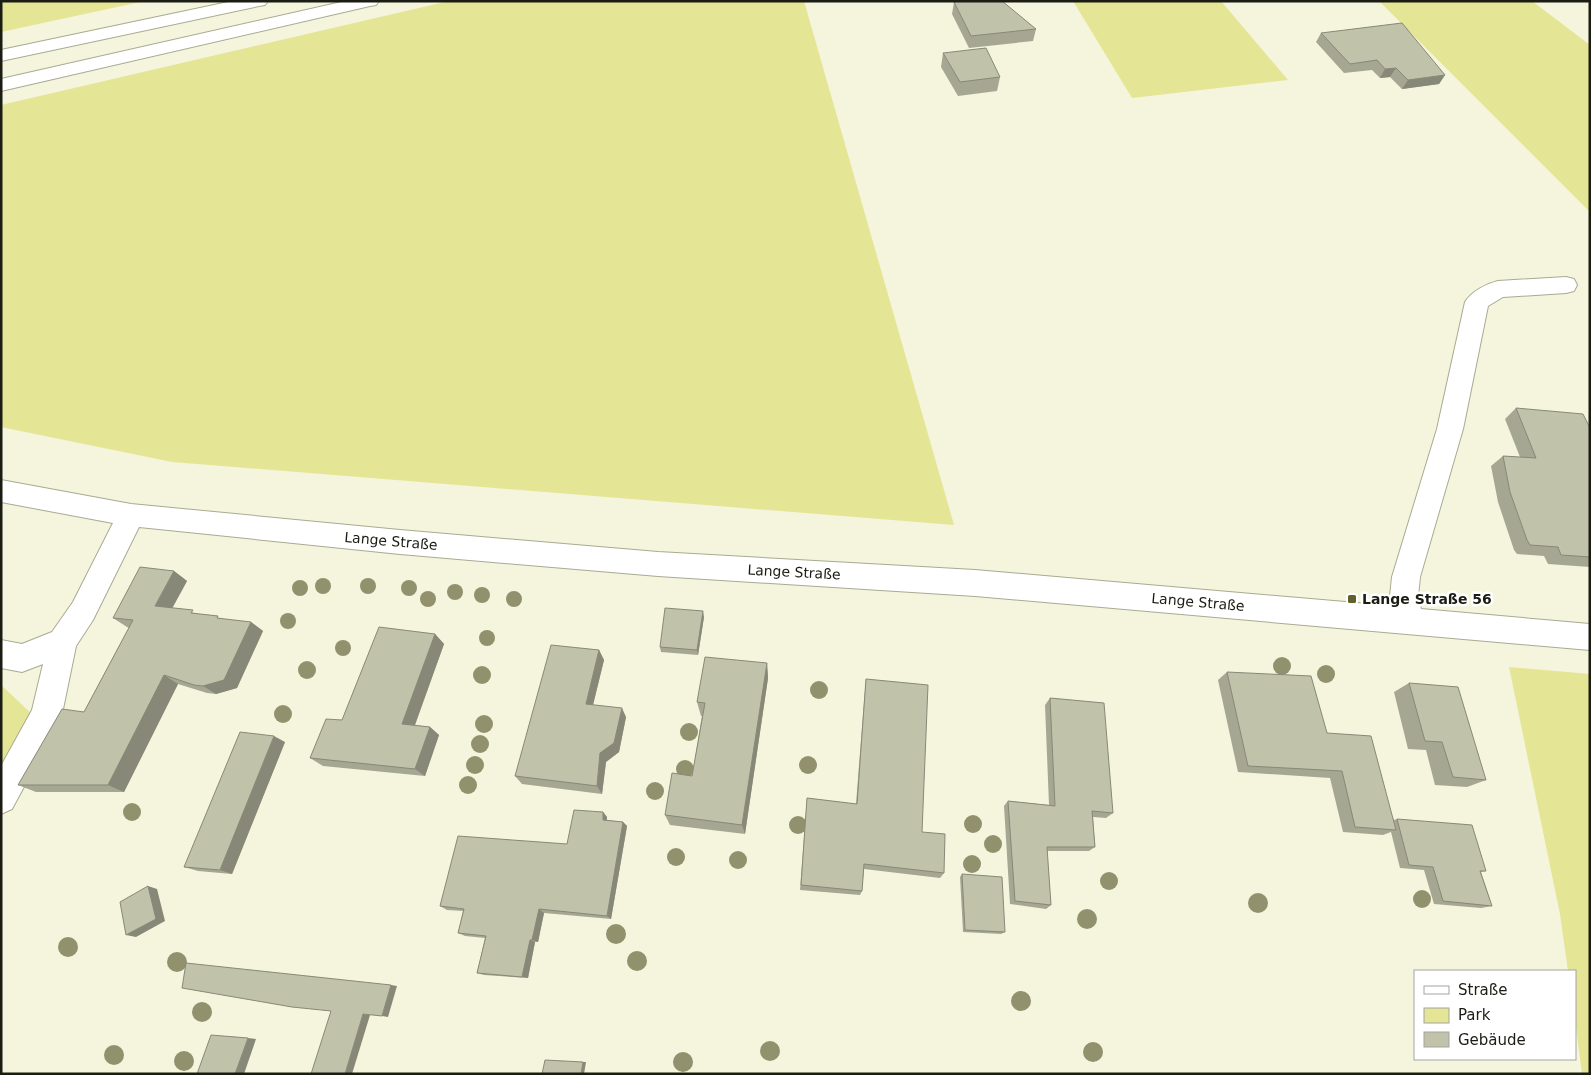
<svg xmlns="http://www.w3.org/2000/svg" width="1591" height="1075" viewBox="0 0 1591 1075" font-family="'DejaVu Sans',sans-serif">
	<rect width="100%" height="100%" fill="#f4f5dc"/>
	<g fill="#e5e596">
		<path d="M1,1H145L1,32Z"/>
		<path d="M449,1H804L954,525L172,462L1,427V105Z"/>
		<path d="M1073,1H1221L1288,80L1132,98Z"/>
		<path d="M1379,1H1532L1590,45V212Z"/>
		<path d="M1509,667L1590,674V1074H1582L1575,1019V971H1568L1560,914Z"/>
		<path d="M1,685L35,717L1,778Z"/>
	</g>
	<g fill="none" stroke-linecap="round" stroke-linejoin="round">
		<defs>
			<path id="minor" d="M1566,277L1574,279L1577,285L1574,291L1566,293L1503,297L1488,306L1463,429L1420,577L1418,596L1421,609L1590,624V650L975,596L658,576L400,554L139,527L93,620L76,646L62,714L58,724L12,809L1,814V766L32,710L43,664L22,672L1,668V640L22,644L52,632L73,602L113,523L1,502V480L131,504L400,530L658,552L975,570L1392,606L1390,596L1392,577L1437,429L1465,302C1472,291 1486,284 1498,281Z"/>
			<g id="highway">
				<path d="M233,1H268L265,5L259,6L1,61V50Z"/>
				<path d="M346,1H379L376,5L370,6L1,91V79Z"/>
			</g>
		</defs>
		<use href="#minor" stroke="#a9aa93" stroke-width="2"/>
		<use href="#highway" stroke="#a9aa93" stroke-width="2"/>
		<use href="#minor" fill="#fff" fill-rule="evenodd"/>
		<use href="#highway" fill="#fff" fill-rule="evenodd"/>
	</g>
	<g fill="#92916e">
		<circle cx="323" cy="586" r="8"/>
		<circle cx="368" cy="586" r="8"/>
		<circle cx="300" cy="588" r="8"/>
		<circle cx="409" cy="588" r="8"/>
		<circle cx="455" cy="592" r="8"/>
		<circle cx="482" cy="595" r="8"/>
		<circle cx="428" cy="599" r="8"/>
		<circle cx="514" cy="599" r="8"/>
		<circle cx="288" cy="621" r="8"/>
		<circle cx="487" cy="638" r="8"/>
		<circle cx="343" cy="648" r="8"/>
		<circle cx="1282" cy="666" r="9"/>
		<circle cx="307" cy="670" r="9"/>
		<circle cx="1326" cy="674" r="9"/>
		<circle cx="482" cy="675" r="9"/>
		<circle cx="819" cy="690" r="9"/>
		<circle cx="283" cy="714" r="9"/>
		<circle cx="484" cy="724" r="9"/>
		<circle cx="689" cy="732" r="9"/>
		<circle cx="480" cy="744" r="9"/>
		<circle cx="475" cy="765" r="9"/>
		<circle cx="808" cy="765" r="9"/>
		<circle cx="685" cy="769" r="9"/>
		<circle cx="468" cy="785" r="9"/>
		<circle cx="655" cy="791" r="9"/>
		<circle cx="132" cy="812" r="9"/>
		<circle cx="973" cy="824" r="9"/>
		<circle cx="798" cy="825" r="9"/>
		<circle cx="993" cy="844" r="9"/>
		<circle cx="676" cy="857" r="9"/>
		<circle cx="738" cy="860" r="9"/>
		<circle cx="972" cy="864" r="9"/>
		<circle cx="1109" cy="881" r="9"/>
		<circle cx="1422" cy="899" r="9"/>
		<circle cx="1258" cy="903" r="10"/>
		<circle cx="1087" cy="919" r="10"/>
		<circle cx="616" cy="934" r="10"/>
		<circle cx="68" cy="947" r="10"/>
		<circle cx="637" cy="961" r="10"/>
		<circle cx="177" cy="962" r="10"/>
		<circle cx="1021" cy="1001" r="10"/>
		<circle cx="202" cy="1012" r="10"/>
		<circle cx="770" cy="1051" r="10"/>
		<circle cx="1093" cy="1052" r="10"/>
		<circle cx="114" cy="1055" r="10"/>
		<circle cx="184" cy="1061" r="10"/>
		<circle cx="683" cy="1062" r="10"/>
	</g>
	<g fill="#a6a792">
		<path d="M954,2L1036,29L1033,41L969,48L952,14Z"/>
		<path d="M1321,33L1445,75L1439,84L1402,89L1390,77L1380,78L1372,70L1344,73L1316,42Z"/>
		<path d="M943,53L1000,77L997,91L958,96L941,67Z"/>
		<path d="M1516,408L1590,428V567L1548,564L1544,556L1517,554L1514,550L1498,502L1491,466L1503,456L1520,457L1505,419Z"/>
		<path d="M174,571L187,581L172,608L222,619L251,622L263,631L237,688L216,694L207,693L178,684L124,792H36L18,785L84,712L129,628L127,627L113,618Z"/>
		<path d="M704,617L698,655L661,652L660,647Z"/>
		<path d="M435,634L444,644L415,725L430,727L439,735L425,776L323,766L310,758L342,720Z"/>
		<path d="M599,650L604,660L593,705L626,717L619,752L606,762L602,794L522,784L515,776Z"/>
		<path d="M767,663L768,678L745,834L670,825L665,815L692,776L702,716H701L697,702Z"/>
		<path d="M1227,672L1327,733L1394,820L1397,819L1486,871L1481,872L1492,906L1481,908L1434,904L1424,870L1400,868L1391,832L1383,835L1343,832L1330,778L1238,772L1218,680Z"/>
		<path d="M866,679L922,832L944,873L940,878L864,869L862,891L860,895L800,890L807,798L856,804L865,689Z"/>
		<path d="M1409,683L1486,780L1467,787L1435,785L1426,750L1408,749L1394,692Z"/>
		<path d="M1050,698L1113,813L1106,818L1093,817L1095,847L1089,851H1047L1051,905L1046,909L1010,904L1004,806L1008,801L1049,805L1045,705Z"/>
		<path d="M285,742L232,874L198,871L184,867Z"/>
		<path d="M603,812L607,817V820L623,822L627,826L611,919L544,913L538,942H535L528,978L484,975L477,973L485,938L465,936L458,933L463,911L447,910L440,906L567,844Z"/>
		<path d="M962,874L1005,932L1001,934L963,932L960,877Z"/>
	</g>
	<g fill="#878877">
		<path d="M1396,68L1390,77L1380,78L1385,69Z"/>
		<path d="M1445,75L1439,84L1402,89L1408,80Z"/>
		<path d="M174,571L187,581L168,616L155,606Z"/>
		<path d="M703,611L704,617L698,655L697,650Z"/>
		<path d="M251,622L263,631L237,688L216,694L203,686Z"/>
		<path d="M435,634L444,644L412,733L402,724Z"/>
		<path d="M599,650L604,660L591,713L586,704Z"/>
		<path d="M767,663L768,678L745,834L742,825Z"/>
		<path d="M164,675L178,684L124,792L108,785Z"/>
		<path d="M622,708L626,717L619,752L606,762L602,794L597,786L600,753Z"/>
		<path d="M430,727L439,735L425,776L415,769Z"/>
		<path d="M274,736L285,742L232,874L220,870Z"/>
		<path d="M603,812L607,817L606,825L603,820Z"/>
		<path d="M623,822L627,826L611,919L607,916Z"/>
		<path d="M148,886L157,889L165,921L136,937L126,935Z"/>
		<path d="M539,909L544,913L538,942L532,940Z"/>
		<path d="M530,940L535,942L528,978L522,977Z"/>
		<path d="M391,985L397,986L388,1017L382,1016Z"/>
		<path d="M363,1014L370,1015L352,1074H345Z"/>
		<path d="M248,1038L256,1039L244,1074H235Z"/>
		<path d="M583,1062H586L584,1074H581Z"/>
	</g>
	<g fill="#c1c2aa" stroke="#878877">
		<path d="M960,1H1002L1036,29L971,36L954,2Z"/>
		<path d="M1402,23L1445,75L1408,80L1396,68L1385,69L1377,60L1350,64L1321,33Z"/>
		<path d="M986,48L1000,77L960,82L943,53Z"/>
		<path d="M1516,408L1583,414L1590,428V557L1561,555L1558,547L1530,545L1527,540L1510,492L1503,456L1536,458Z"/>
		<path d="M140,567L174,571L155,606L193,610L191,613L218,616L217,618L251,622L224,680L203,686L194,685L164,675L108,785H18L62,709L84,712L133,620L113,618Z"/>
		<path d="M665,608L703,611L697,650L660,647Z"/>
		<path d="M379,627L435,634L402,724L430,727L415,769L310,758L326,719L342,720Z"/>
		<path d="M551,645L599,650L586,704L622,708L614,743L600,753L597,786L515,776Z"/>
		<path d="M705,657L767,663L742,825L665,815L672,773L692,776L705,703L697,702Z"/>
		<path d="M1227,672L1311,676L1327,733L1371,736L1396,830L1355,827L1342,771L1248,766Z"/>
		<path d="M866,679L928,685L922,832L945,834L944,873L864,864L862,891L801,885L807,798L857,804Z"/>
		<path d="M1409,683L1458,687L1486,780L1453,777L1442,742L1425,741Z"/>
		<path d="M1050,698L1104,703L1113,813L1092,811L1095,847H1047L1051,905L1015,901L1008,801L1055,806Z"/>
		<path d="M240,732L274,736L220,870L184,867Z"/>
		<path d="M574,810L603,812V820L623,822L607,916L539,909L532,940H530L522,977L477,973L486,936L458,933L464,909L440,906L458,836L567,844Z"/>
		<path d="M1397,819L1472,825L1486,871H1480L1492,906L1443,901L1433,867L1409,865Z"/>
		<path d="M962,874L1002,877L1005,932L965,930Z"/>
		<path d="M148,886L156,919L126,935L120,902Z"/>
		<path d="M186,963L391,985L382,1016L363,1014L345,1074H311L331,1011L292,1007L182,988Z"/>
		<path d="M211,1035L248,1038L235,1074H197Z"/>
		<path d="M545,1060L583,1062L581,1074H542Z"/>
	</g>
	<rect fill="#62612e" stroke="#fff" stroke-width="2" x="1347" y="594" width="10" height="10" rx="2.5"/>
	<g text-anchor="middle" stroke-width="5" stroke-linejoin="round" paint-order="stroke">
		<g font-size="14" fill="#1b1c13" stroke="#fff">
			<text transform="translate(391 541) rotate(5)" y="5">Lange Straße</text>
			<text transform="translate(794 572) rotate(3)" y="5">Lange Straße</text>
			<text transform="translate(1198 602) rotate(5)" y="5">Lange Straße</text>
		</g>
		<g font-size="14" font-weight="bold" fill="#1b1c13" stroke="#fff" text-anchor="start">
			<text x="1362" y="604">Lange Straße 56</text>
		</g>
	</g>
	<rect width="1591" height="1075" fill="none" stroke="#1b1c13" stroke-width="5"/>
	<rect x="1414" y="970" width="162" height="90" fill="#ffffff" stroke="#a4a4a1"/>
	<rect x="1424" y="986" width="25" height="8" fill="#ffffff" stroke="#a4a4a1"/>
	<text x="1458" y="995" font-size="15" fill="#1b1c13">Straße</text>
	<rect x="1424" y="1008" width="25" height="15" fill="#e5e596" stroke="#a4a4a1"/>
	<text x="1458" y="1020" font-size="15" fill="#1b1c13">Park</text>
	<rect x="1424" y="1032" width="25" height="15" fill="#c1c2aa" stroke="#a4a4a1"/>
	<text x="1458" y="1045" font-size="15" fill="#1b1c13">Gebäude</text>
</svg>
